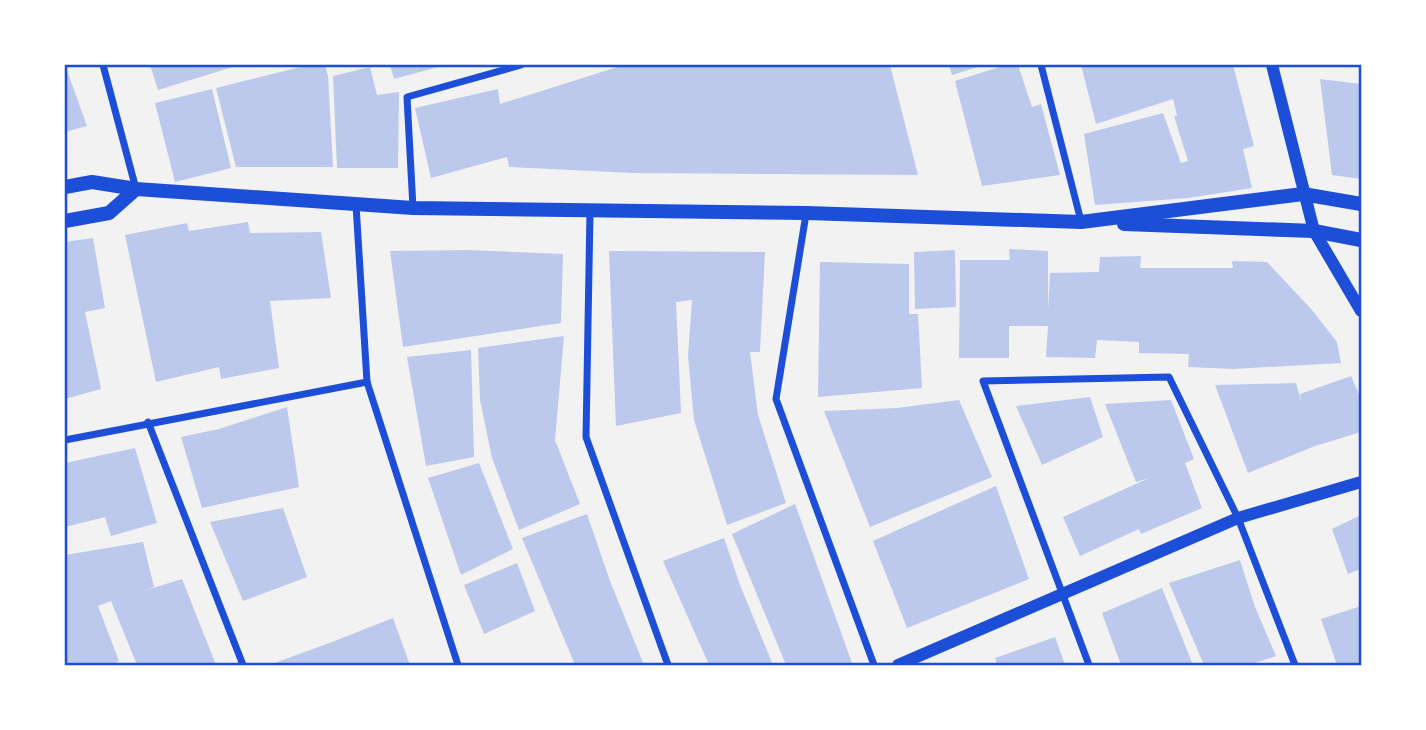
<svg xmlns="http://www.w3.org/2000/svg" width="1426" height="730" viewBox="0 0 1426 730" font-family="Literata,serif">
	<rect width="100%" height="100%" fill="#f2f2f2"/>
	<g fill="#bdc9ec">
		<path d="M65,65L87,126L65,132Z"/>
		<path d="M150,65H239L158,90Z"/>
		<path d="M309,65H325L328,76L333,167H236L216,88Z"/>
		<path d="M390,65H442V66L394,79Z"/>
		<path d="M624,65H890L918,175L633,173L509,167L507,157L431,178L415,108L498,89L500,104Z"/>
		<path d="M949,65H984L952,75Z"/>
		<path d="M1006,65H1018L1032,107L1041,104L1060,175L982,186L955,81Z"/>
		<path d="M1081,65H1233L1254,146L1243,149L1252,188L1188,198L1095,205L1084,134L1163,113L1181,163L1188,161L1174,116H1177L1173,99L1096,124Z"/>
		<path d="M370,67L377,95L399,92L398,168H337L333,76Z"/>
		<path d="M1320,79L1361,84V179L1332,175Z"/>
		<path d="M212,89L231,168L175,182L155,103Z"/>
		<path d="M248,222L250,233L321,232L331,298L270,301L279,368L221,379L219,367L156,382L125,235L187,223L189,231Z"/>
		<path d="M93,238L105,308L85,312L101,389L65,399V242Z"/>
		<path d="M1009,249L1048,251V310L1050,273L1099,272L1100,257L1141,256L1140,268H1233L1232,261L1267,262L1312,310L1337,342L1341,363L1233,369L1188,367L1189,354L1139,353V342L1097,340L1095,358L1046,357L1048,326H1009V358H959L960,260H1010Z"/>
		<path d="M468,250L563,254L561,323L403,347L390,251Z"/>
		<path d="M955,250L956,307L915,309L914,252Z"/>
		<path d="M609,251L765,252L760,352H750L758,415L786,503L727,525L694,420L688,356L692,300L676,302L681,413L616,426Z"/>
		<path d="M820,262L909,264V314H918L922,388L818,397Z"/>
		<path d="M564,336L555,440L580,504L519,530L492,458L480,400L478,348Z"/>
		<path d="M471,350L474,457L426,466L407,357Z"/>
		<path d="M1351,376L1361,399V432L1315,446L1248,473L1215,385L1296,383L1302,404L1300,394Z"/>
		<path d="M1090,397L1103,437L1042,465L1016,406Z"/>
		<path d="M959,400L992,477L870,527L824,411L897,408Z"/>
		<path d="M1171,400L1194,459L1185,463L1202,508L1141,534L1139,529L1080,556L1063,517L1149,478L1136,482L1105,404Z"/>
		<path d="M287,407L299,487L202,508L181,437L219,429Z"/>
		<path d="M135,448L157,523L111,536L105,517L65,527V463Z"/>
		<path d="M479,463L513,549L461,575L428,478Z"/>
		<path d="M996,486L1029,579L907,628L873,541Z"/>
		<path d="M795,504L852,663L846,665H786L732,534Z"/>
		<path d="M283,508L307,577L243,601L210,522Z"/>
		<path d="M587,514L610,581L644,665H575L522,538Z"/>
		<path d="M1361,515V569L1348,574L1332,529Z"/>
		<path d="M724,538L740,585L773,665H709L663,561Z"/>
		<path d="M143,542L154,587L140,592L182,579L216,665H137L111,601L98,606L119,661L112,665H65V555Z"/>
		<path d="M1240,560L1255,607L1276,656L1249,665H1204L1169,583Z"/>
		<path d="M517,563L535,611L484,634L464,585Z"/>
		<path d="M1162,588L1193,665H1121L1102,613Z"/>
		<path d="M1361,606V665H1337L1321,619Z"/>
		<path d="M393,618L410,665H269L332,642Z"/>
		<path d="M1055,637L1065,665H997L995,658Z"/>
	</g>
	<g fill="none" stroke-linecap="round" stroke-linejoin="round">
		<g stroke="#1d4ed8" stroke-width="7">
			<path d="M103,65L136,189"/>
			<path d="M1041,65L1081,221"/>
			<path d="M356,205L367,382L458,665"/>
			<path d="M413,208L407,97L521,65"/>
			<path d="M590,212L586,437L668,665"/>
			<path d="M806,214L776,399L874,665"/>
			<path d="M148,422L243,665"/>
			<path d="M65,440L367,382"/>
			<path d="M1089,665L983,381L1169,377L1238,518L1295,665"/>
		</g>
		<g stroke="#1d4ed8" stroke-width="12">
			<path d="M1272,65L1314,231L1361,311"/>
			<path d="M898,665L1238,518L1361,482"/>
		</g>
		<g stroke="#1d4ed8" stroke-width="14">
			<path d="M65,187L92,182L136,189L413,208L807,213L1081,222L1303,194L1361,204"/>
			<path d="M65,221L109,213L136,189"/>
			<path d="M1124,224L1314,231L1361,240"/>
		</g>
	</g>
	<rect width="1426" height="730" fill="none" stroke="#ffffff" stroke-width="133"/>
	<rect x="66" y="66" width="1294" height="598" fill="none" stroke="#1d4ed8" stroke-width="2.5"/>
</svg>
